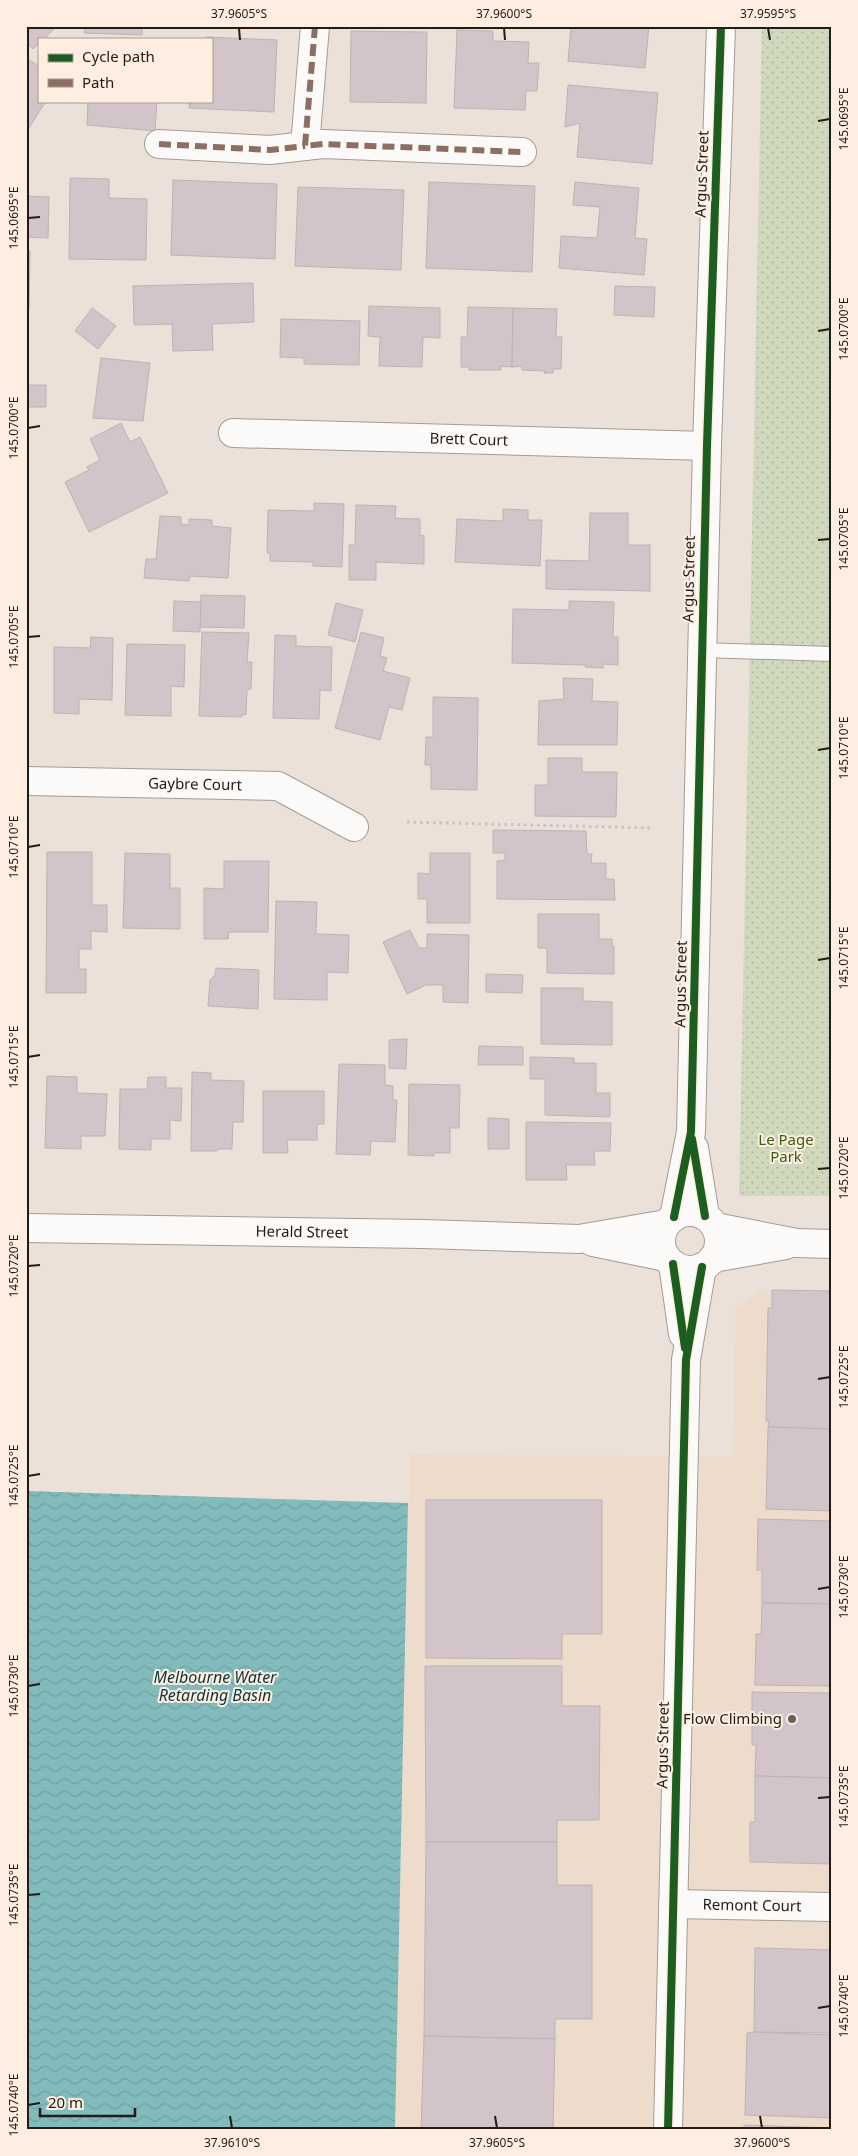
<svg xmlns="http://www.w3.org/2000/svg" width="858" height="2156" viewBox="0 0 858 2156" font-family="'Noto Sans',sans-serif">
	<defs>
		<pattern id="park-dots" width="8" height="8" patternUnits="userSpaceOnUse" patternTransform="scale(1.25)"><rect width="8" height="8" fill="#d0d8bd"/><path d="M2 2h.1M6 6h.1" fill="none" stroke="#b2b9a2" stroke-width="1.8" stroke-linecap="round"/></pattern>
		<pattern id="water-waves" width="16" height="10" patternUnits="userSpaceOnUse" patternTransform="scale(1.25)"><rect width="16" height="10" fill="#82bbbc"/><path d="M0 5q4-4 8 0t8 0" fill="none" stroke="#70a0a1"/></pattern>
	</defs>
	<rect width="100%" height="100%" fill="#ebe1d8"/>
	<path fill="#eddccb" d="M759,1291L832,1293V2130H395L410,1454L732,1457L736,1308Z"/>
	<path fill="url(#park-dots)" d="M762,26H832V1196H739Z"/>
	<path fill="url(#water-waves)" d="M26,1491L408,1503L395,2130H26Z"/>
	<g fill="#d2c4c9" stroke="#bbb4b3">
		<path d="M26,26H57L44,39H39V43L33,49L26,42Z"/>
		<path d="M85,26H142V35L84,33Z"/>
		<path d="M571,26H649L645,68L568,61Z"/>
		<path d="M457,30L493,31V41L529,42L528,63H539L537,91H526L525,110L454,108Z"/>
		<path d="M351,31L427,32L426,103L350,102Z"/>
		<path d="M207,37L277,40L274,112L189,108L190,101H211V39H207Z"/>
		<path d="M26,58L39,66V101H46L27,131Z"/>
		<path d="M568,85L658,93L652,164L577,157L580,123L565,127Z"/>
		<path d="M88,101H157L155,131L87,125Z"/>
		<path d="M70,178L109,179V198L147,199L146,260L69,259Z"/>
		<path d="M173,180L277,184L275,259L171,255Z"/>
		<path d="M429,182L535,186L532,272L426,268Z"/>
		<path d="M575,182L639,188L635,238L647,239L644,275L559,268L561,236L597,238L600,207L573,205Z"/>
		<path d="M298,187L404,190L401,270L295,266Z"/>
		<path d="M26,196L49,197L48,238L26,237Z"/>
		<path d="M26,251H30L29,309H26Z"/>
		<path d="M253,283L254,322L212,324L213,350L173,351L172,324L134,325L133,286Z"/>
		<path d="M615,286L655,287L654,317L614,315Z"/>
		<path d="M369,306L440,308V338L423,337L422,367L379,366L380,337L368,336Z"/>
		<path d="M468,307L513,308L512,367L501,366V370H469V367H461V337H467Z"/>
		<path d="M92,308L116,326L98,349L75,331Z"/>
		<path d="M513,308L557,309L556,337H562L561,369H553V373H544L545,371L522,370V366L512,367Z"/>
		<path d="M281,319L360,321L359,365L304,364V358L280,357Z"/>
		<path d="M101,358L150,363L143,421L93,418Z"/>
		<path d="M26,385H46V407H27L26,454Z"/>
		<path d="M121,423L130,442L140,437L168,493L89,532L65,482L89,470L87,467L100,460L90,439Z"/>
		<path d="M314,503L344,504L342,567L313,566V562L270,561V553H267L268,510L314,511Z"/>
		<path d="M356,505L396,506L395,518L420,519V536L424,535V564L376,562V580H349V545H355Z"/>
		<path d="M503,509L528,510V520H542L540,566L455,562L457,519L503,521Z"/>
		<path d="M590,513H628V545H650V591L546,589V560L589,561Z"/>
		<path d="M160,516L181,517V524L189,525V519L212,520V526L231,528L228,578L190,576L189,581L144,578L146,559H156Z"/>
		<path d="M201,595L245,596L244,628L200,627Z"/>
		<path d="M174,601L201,602L200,632L173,631Z"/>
		<path d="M569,601L614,602L613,637H618V665L603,664V668L585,667L586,665L512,663L513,609L569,610Z"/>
		<path d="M336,603L363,610L355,642L328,635Z"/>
		<path d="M202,632L249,633L247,662H252L251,689L247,690L246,715L242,714V717L199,716Z"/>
		<path d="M361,632L384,638L380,656L387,658L383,671L410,678L402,710L389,707L380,740L335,728Z"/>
		<path d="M275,635L296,636V646L332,647L331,691L320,690L319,719L273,718Z"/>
		<path d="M91,637L113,638L112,700L79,699V714L54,713V647L90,648Z"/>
		<path d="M127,644L185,645L184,687L171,686V716L125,715Z"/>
		<path d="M563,678L593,679L592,701L618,702L617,745H538L539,701L564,699Z"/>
		<path d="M433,697L478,698L477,790L431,789V765H425L426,737H433Z"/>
		<path d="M548,758H582V772H617L616,817L535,816V785H548Z"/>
		<path d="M493,830L586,831L587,854H592L591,863H606V879H614L615,900L497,899V861L505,860V853H493Z"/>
		<path d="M47,852H92V905H107V932L91,931V949H79V969H86V993H46Z"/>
		<path d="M125,853L170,854V888H180V929L123,928Z"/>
		<path d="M430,853H470V923H427V899H418V873L430,874Z"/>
		<path d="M224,861H269L268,932H229L228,939H204V888L224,889Z"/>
		<path d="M276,901L317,902L316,934L349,935L348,973L327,972V1000L274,999Z"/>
		<path d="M538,914H599V939H612V946H614V974L547,973V948H538Z"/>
		<path d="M410,930L419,948H427V934L469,935L468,1003L443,1002V985H426L407,994L383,942Z"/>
		<path d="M216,968L259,970L258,1009L208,1006L210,980L215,975Z"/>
		<path d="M486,974L523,975L522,993L486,992Z"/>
		<path d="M541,988H583V1001L612,1002V1045L541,1044Z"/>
		<path d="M407,1039L406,1069L389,1068V1040Z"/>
		<path d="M479,1046L523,1047V1065H478Z"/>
		<path d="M530,1057L574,1058V1063H596V1093H610V1117L545,1115V1079H530Z"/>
		<path d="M339,1064L385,1065V1085L393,1086V1100H397L395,1142L371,1141L370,1155L336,1154Z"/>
		<path d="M192,1072L211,1073V1080L244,1081L243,1122H233L232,1149H218L217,1151H191Z"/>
		<path d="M47,1076L77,1077V1093L107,1094L105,1136H81V1149L45,1148Z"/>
		<path d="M148,1077H166V1088H182L181,1121L170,1120V1139H151V1150L119,1149L120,1089H147Z"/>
		<path d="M409,1084L460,1085L459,1128H450V1153H434V1156L408,1155Z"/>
		<path d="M263,1091H324V1124H317V1140H287L288,1153H263Z"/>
		<path d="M488,1118L509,1119V1149H488Z"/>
		<path d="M526,1122L611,1123L610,1151H594L595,1165H566L567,1180H526Z"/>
		<path d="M772,1290L832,1291V1429L768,1427L769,1421H766L768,1308H772Z"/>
		<path d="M768,1427L832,1429V1511L766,1509Z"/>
		<path d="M426,1500H602V1634H562V1659L426,1658Z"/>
		<path d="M758,1519L832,1521V1604L762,1603V1570H757Z"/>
		<path d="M762,1603L832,1604V1686L755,1685L756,1634H761Z"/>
		<path d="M425,1666H562V1706H600L599,1820H557V1842H426Z"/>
		<path d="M752,1692L832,1693V1778L755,1776L756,1745H752Z"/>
		<path d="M755,1776L832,1778V1864L750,1862V1822H755Z"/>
		<path d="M426,1842H557V1885H592V2019H555V2039L424,2036Z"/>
		<path d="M755,1948L832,1950V2033L754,2032Z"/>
		<path d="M754,2032L832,2035V2118L745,2115L747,2033Z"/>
		<path d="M424,2036L555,2039L553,2130H421Z"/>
		<path d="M744,2125L832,2128V2130H744Z"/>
	</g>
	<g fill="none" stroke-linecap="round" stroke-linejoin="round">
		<defs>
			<path id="lane" d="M701,650L832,654"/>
			<g id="street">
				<path d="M315,26L305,146L323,144L522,152"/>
				<path d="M159,144L270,150L305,146"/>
				<path id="s1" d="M233,433L707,446"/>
				<path id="s2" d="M26,781L278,786L354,827"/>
				<path d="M694,1148L705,1216"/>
				<circle cx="690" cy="1241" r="29"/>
				<path d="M674,1217L691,1132L707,446L721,26"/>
				<path d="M715,1227L797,1243L832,1244"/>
				<path id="s3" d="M26,1228L423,1234L579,1239L666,1224"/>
				<path d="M593,1242L666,1257"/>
				<path d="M713,1258L786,1245"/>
				<path d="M673,1264L683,1334"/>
				<path id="s4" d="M673,1904L832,1907"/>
				<path d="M668,2130L686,1360L702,1267"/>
			</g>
		</defs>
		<use href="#lane" stroke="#a39c95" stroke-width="16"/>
		<use href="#street" stroke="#a39c95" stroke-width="30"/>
		<path stroke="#c6c3c0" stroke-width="3" stroke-dasharray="2.5 4" stroke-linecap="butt" d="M407,822L653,828"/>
		<use href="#lane" stroke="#fcfaf9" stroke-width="14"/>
		<use href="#street" stroke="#fcfaf9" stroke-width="28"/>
		<g stroke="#8d6e63" stroke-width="6" stroke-dasharray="12 6" stroke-linecap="butt">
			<path d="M315,26L305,146L323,144L522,152"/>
			<path d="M159,144L270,150L305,146"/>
		</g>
		<defs>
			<g id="cycleway">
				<path d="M692,1139L705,1216"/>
				<path d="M674,1217L691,1132L707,446L721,26"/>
				<path d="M673,1264L685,1348"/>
				<path d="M668,2130L686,1360L702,1267"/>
			</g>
		</defs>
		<use href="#cycleway" stroke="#fdeee1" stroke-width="11"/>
		<use href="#cycleway" stroke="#1b5e20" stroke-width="8"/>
	</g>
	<path fill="none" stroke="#221c16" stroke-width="2" d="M239,28L240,40M504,28L505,40M768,28L770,40M818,121L830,119M28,218L40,217M818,331L830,329M28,428L40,426M818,540L830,539M28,637L40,636M818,750L830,748M28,847L40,845M818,960L830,958M28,1057L40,1055M818,1169L830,1168M28,1266L40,1265M818,1379L830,1377M28,1476L40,1474M818,1589L830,1587M28,1686L40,1684M818,1798L830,1797M28,1895L40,1894M818,2008L830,2006M28,2105L40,2103M230,2116L232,2128M495,2116L497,2128M760,2116L762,2128"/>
	<circle fill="#68615a" stroke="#fdeee1" stroke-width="2" cx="792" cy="1719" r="5"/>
	<g text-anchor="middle" stroke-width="4" stroke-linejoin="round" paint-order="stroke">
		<g font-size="15" fill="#221c16" stroke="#fdeee1">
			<text transform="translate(702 174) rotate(-88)" y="5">Argus Street</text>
			<text dy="5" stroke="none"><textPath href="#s1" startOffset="236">Brett Court</textPath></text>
			<text transform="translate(689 579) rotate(-89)" y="5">Argus Street</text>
			<text dy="5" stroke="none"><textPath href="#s2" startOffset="169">Gaybre Court</textPath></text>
			<text transform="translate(681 984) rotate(-89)" y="5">Argus Street</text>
			<text dy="5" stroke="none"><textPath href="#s3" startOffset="276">Herald Street</textPath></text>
			<text transform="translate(663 1745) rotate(-89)" y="5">Argus Street</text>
			<text dy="5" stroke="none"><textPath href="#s4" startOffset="79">Remont Court</textPath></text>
		</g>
		<g font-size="15" fill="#3a5f0e" stroke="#fdeee1">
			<text x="786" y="1145">Le Page<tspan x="786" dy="17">Park</tspan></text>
		</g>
		<g font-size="15" fill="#221c16" stroke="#fdeee1" text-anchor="end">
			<text x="782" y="1724">Flow Climbing</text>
		</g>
		<g font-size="16" font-style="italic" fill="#0a3537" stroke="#fdeee1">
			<text x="215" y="1683">Melbourne Water<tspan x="215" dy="18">Retarding Basin</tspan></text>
		</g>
	</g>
	<rect width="858" height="2156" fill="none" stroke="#fdeee1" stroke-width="55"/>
	<rect x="38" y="38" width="175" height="65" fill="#fdeee1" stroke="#a59a90"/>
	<rect x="48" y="54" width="25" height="8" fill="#1b5e20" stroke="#a59a90"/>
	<text x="82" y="62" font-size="15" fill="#221c16">Cycle path</text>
	<rect x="48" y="79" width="25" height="8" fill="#8d6e63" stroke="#a59a90"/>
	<text x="82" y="88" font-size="15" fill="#221c16">Path</text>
	<path d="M40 2108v8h95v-8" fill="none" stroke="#221c16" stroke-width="2.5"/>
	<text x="48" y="2108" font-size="15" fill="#221c16" stroke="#fdeee1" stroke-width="4" paint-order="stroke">20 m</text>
	<rect x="28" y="28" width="802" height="2100" fill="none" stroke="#221c16" stroke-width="2"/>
	<g font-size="12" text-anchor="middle" fill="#221c16">
		<text x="239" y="18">37.9605°S</text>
		<text x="504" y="18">37.9600°S</text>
		<text x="768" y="18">37.9595°S</text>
		<text transform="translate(844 119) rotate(-90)" y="4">145.0695°E</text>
		<text transform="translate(14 218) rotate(-90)" y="4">145.0695°E</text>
		<text transform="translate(844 329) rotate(-90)" y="4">145.0700°E</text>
		<text transform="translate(14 428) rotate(-90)" y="4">145.0700°E</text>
		<text transform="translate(844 539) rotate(-90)" y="4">145.0705°E</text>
		<text transform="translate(14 637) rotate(-90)" y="4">145.0705°E</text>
		<text transform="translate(844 748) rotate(-90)" y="4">145.0710°E</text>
		<text transform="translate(14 847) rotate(-90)" y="4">145.0710°E</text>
		<text transform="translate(844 958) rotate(-90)" y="4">145.0715°E</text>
		<text transform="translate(14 1057) rotate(-90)" y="4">145.0715°E</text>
		<text transform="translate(844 1168) rotate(-90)" y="4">145.0720°E</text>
		<text transform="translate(14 1266) rotate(-90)" y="4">145.0720°E</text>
		<text transform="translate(844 1377) rotate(-90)" y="4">145.0725°E</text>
		<text transform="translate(14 1476) rotate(-90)" y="4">145.0725°E</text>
		<text transform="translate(844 1587) rotate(-90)" y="4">145.0730°E</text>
		<text transform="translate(14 1686) rotate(-90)" y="4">145.0730°E</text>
		<text transform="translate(844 1797) rotate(-90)" y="4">145.0735°E</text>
		<text transform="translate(14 1895) rotate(-90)" y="4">145.0735°E</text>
		<text transform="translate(844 2006) rotate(-90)" y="4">145.0740°E</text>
		<text transform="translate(14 2105) rotate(-90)" y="4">145.0740°E</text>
		<text x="232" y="2147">37.9610°S</text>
		<text x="497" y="2147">37.9605°S</text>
		<text x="762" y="2147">37.9600°S</text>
	</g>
</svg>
